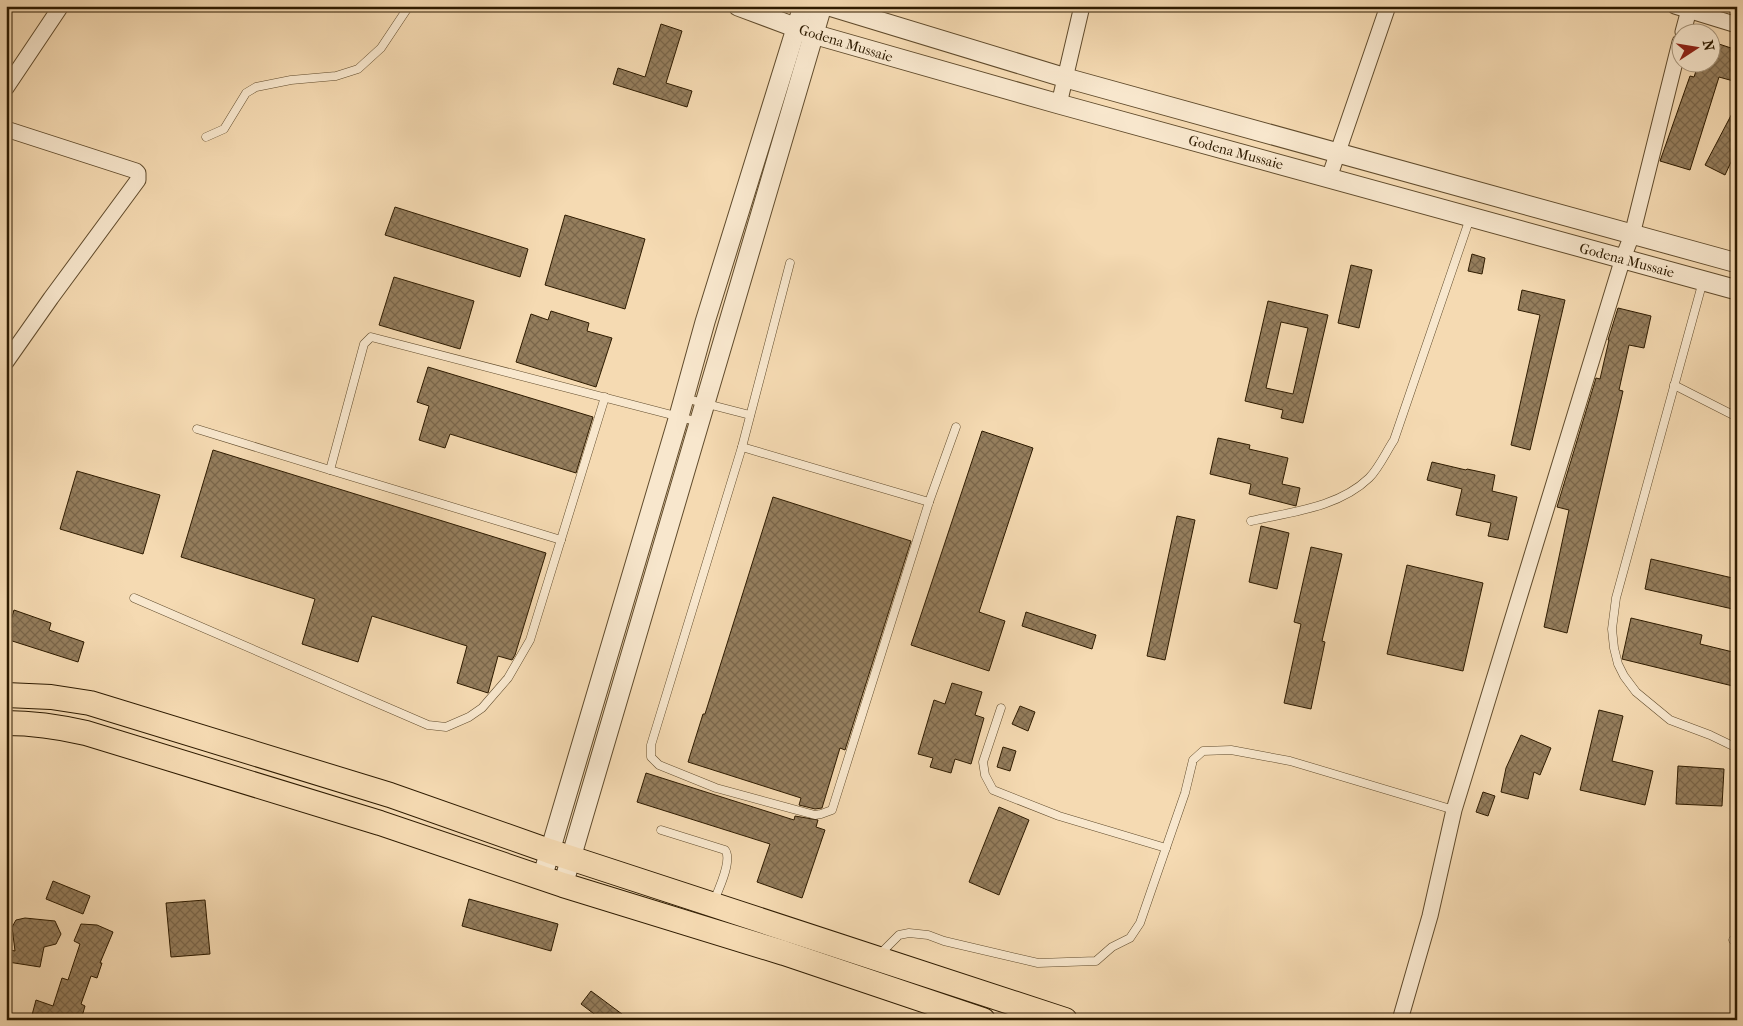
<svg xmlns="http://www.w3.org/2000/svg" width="1743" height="1026" viewBox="0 0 1743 1026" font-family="'IM FELL French Canon',serif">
	<defs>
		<pattern id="building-cross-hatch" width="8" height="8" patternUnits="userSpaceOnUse" patternTransform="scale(1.25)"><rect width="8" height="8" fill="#957e5d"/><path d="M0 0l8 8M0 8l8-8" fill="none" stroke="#7a664a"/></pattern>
	</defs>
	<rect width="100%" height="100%" fill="#f5dab2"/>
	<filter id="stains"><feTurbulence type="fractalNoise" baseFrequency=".004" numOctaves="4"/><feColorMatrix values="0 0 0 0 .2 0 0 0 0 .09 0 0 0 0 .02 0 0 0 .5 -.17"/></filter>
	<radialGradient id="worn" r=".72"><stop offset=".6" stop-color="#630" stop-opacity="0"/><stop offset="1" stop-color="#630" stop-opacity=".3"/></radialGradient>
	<g fill="url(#building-cross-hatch)" stroke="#2e1b00" fill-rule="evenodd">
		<path d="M661,24L682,31L666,83L692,91L687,107L613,84L618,68L645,77Z"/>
		<path d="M1710,41L1737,50V82L1719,77L1690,170L1660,161L1690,76L1694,77L1699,62H1710Z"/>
		<path d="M1737,104V149L1725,175L1705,165Z"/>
		<path d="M395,207L528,249L520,277L385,235Z"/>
		<path d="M565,215L645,239L625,309L545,285Z"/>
		<path d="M1472,254L1485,258L1482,274L1468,271Z"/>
		<path d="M1351,265L1372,270L1359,328L1338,323Z"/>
		<path d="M394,277L474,301L460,349L379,325Z"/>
		<path d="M1522,290L1565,300L1530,450L1511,445L1540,315L1518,310Z"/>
		<path d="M1268,301L1328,315L1303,423L1281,418L1283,410L1245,401ZM1281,322L1308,328L1293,394L1266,388Z"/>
		<path d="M1618,308L1651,316L1644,348L1629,345L1619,390L1623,391L1567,633L1544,627L1569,510L1557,507L1596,378L1600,379L1609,340H1608Z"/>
		<path d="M551,311L589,323L587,331L612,338L596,387L516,362L531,314L548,320Z"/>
		<path d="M428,367L593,417L576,473L450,434L445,448L419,440L429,406L417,402Z"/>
		<path d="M982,431L1033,448L979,612L1005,621L989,671L911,645Z"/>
		<path d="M1218,438L1250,445L1249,449L1288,458L1282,484L1300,488L1296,506L1249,494L1251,484L1210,474Z"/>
		<path d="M213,450L546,553L515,655L512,660L498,656L488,693L457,683L467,646L372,616L358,662L302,644L315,599L181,557Z"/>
		<path d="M1432,462L1466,470L1467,469L1495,475L1492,491L1517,497L1508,540L1488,536L1491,523L1456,515L1462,489L1427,480Z"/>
		<path d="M77,471L160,495L143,554L60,529Z"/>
		<path d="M773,497L911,541L845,750L840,748L822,808L815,809L799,805L801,798L688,762L703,714H705Z"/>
		<path d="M1177,516L1195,520L1165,660L1147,656Z"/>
		<path d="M1261,526L1289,533L1277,589L1249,582Z"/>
		<path d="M1311,547L1342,554L1322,641L1325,642L1311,709L1284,703L1301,624L1294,622Z"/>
		<path d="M1651,559L1737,579V610L1645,589Z"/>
		<path d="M1407,565L1483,583L1463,671L1387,654Z"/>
		<path d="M14,610L51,623L49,630L84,642L78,662L6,639V619L11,620Z"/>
		<path d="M1026,612L1096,635L1092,649L1022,626Z"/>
		<path d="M1631,618L1702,635L1700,644L1737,653V687L1622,659Z"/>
		<path d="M952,683L982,692L975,715L984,718L971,764L955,759L951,773L930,767L933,758L918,754L934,700L945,704Z"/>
		<path d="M1020,706L1035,712L1028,731L1012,724Z"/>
		<path d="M1599,710L1623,716L1612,761L1653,771L1645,805L1580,790Z"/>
		<path d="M1521,735L1551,748L1540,775L1534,772L1528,799L1501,792L1506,768Z"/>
		<path d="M1003,747L1016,751L1010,771L997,767Z"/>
		<path d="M1678,766L1724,769L1722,806L1676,804Z"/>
		<path d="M646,773L794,820L795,816L818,820L816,827L825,830L802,898L757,882L770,844L637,802Z"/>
		<path d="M1483,792L1495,796L1488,816L1476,812Z"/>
		<path d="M999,807L1029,820L999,895L969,882Z"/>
		<path d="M53,881L90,896L83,914L46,899Z"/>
		<path d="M469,899L558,924L551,951L462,926Z"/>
		<path d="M205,900L210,954L171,957L166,903Z"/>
		<path d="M25,918L55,921L61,934L56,944L44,947L40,967L8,962L10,950L15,951L12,927L16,920Z"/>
		<path d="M81,924L97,925L113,932L100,963H102L97,978L91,976L81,1004L85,1006L81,1020H47L32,1015L36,1000L53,1006L62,978L68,980L80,944L74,941Z"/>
		<path d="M591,991L630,1020H602L581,1004Z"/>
	</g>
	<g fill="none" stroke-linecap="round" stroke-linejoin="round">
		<defs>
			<g id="service">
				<path d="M206,137L224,129L246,93L256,87L291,80L336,76L358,69L381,48L409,6"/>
				<path d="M790,263L742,447L651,745V757L659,765L716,788L815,815L821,814L832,810L929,502L956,427"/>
				<path d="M1703,281L1616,598L1612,629L1614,648L1618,664L1624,676L1636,692L1670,720L1710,735L1737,748"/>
				<path d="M1674,385L1737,417"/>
				<path d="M684,398L750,415"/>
				<path d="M197,429L330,470L561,540"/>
				<path d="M742,447L929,502"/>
				<path d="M330,470L364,344L371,337L699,422"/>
				<path d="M1251,521C1290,512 1338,508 1369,478C1379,468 1386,452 1394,440L1470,218"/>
				<path d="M134,598L428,725L446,727L469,717L482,708L508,678L530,640L605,397"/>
				<path d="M1001,708L983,762L985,775L993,790L1059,816L1166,848"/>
				<path d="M661,830L725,850C733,860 718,891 713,903"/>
				<path d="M1733,940L1737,939"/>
				<path d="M879,955L899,935L909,933L928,935L944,941L1038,963L1096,961L1112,947L1130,938L1140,923L1185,793L1193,760L1203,751L1231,750L1290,761L1454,810"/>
			</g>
			<g id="minor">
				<path d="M1675,6L1737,25"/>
				<path d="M1683,32L1690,6"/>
				<path d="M6,88L61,6"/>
				<path d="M1059,104L1082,6"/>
				<path d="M6,129L136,171L138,173V180L51,298L6,362"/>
				<path d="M1329,178L1388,6"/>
				<path d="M1400,1020L1430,916L1454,810L1623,258L1632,235L1680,42"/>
			</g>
			<g id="tertiary">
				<path d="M738,6L813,34L1059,104L1737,290"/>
				<path d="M829,6L1066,78L1737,263"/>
				<path d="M542,878L679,416L705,322L803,6"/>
				<path d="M563,885L822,6"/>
			</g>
			<g id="primary">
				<path d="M6,695L51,697L90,703L390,795L549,851L1065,1020"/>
				<path d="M6,723C33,723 60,727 86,733L380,823L563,885L784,953L983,1020"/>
			</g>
		</defs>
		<use href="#service" stroke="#604b2c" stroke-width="9"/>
		<use href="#minor" stroke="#604b2c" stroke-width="17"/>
		<use href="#tertiary" stroke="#604b2c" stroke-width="21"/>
		<use href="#primary" stroke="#2e1b00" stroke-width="26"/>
		<use href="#service" stroke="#f8e7cd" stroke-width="8"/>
		<use href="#minor" stroke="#f8e7cd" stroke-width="15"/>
		<use href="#tertiary" stroke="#f8e7cd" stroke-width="19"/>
		<use href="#primary" stroke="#f5dab2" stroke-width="24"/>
	</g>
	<g text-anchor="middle" stroke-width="4.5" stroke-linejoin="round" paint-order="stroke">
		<g font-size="14" fill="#2e1b00" stroke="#f8e7cd">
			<text transform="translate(846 43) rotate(17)" y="5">Godena Mussaie</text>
			<text transform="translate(1236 152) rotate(15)" y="5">Godena Mussaie</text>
			<text transform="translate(1627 260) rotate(15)" y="5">Godena Mussaie</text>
		</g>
	</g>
	<rect width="1743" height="1026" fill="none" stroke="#f5dab2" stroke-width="25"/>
	<rect x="8" y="8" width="1728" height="1011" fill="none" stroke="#2e1b00" stroke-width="2.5"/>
	<rect x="12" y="12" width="1718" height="1001" fill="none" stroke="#2e1b00"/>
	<g transform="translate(1696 48) rotate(78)"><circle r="24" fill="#f8e7cd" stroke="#a7957b"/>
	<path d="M0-4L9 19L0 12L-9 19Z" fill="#8f2418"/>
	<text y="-8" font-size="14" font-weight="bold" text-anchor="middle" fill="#2e1b00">N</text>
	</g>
	<rect width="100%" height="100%" filter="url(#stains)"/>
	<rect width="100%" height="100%" fill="url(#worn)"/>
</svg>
